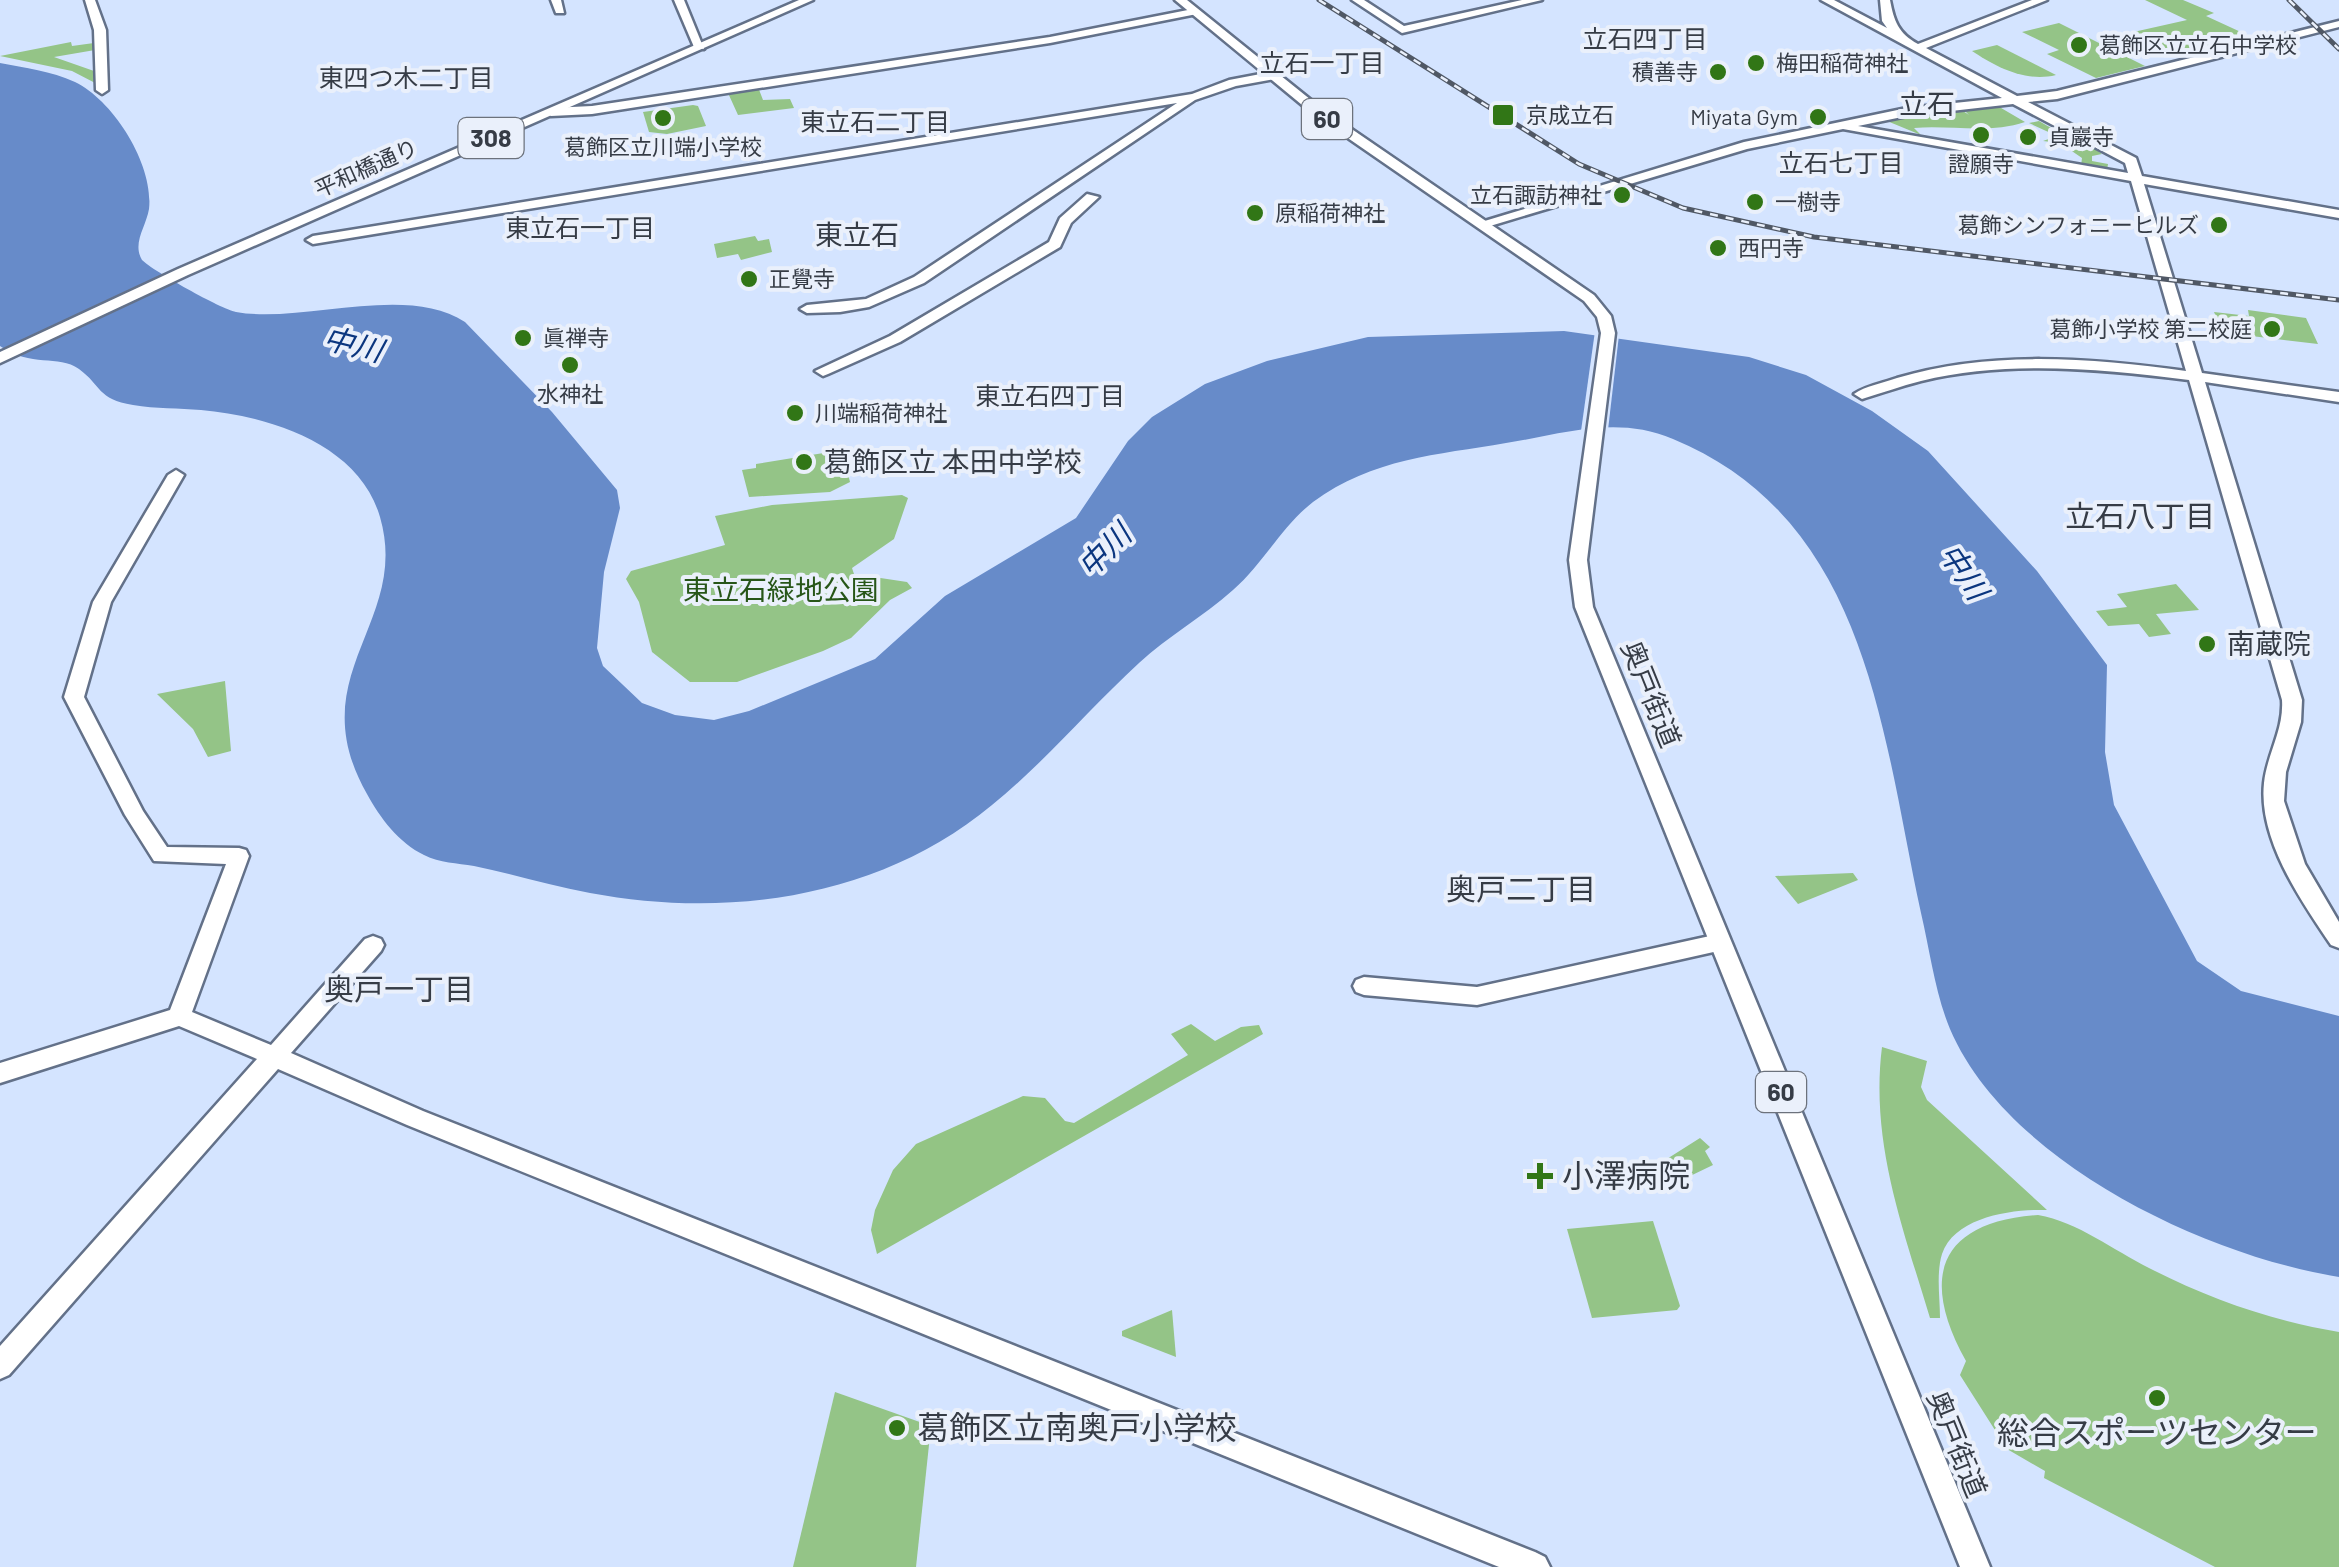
<svg xmlns="http://www.w3.org/2000/svg" width="2339" height="1567" viewBox="0 0 2339 1567" font-family="Barlow,'Noto Sans JP',sans-serif">
	<rect width="100%" height="100%" fill="#d4e4ff"/>
	<g fill="#94c487">
		<path d="M2145,0H2183L2214,13L2206,16L2256,39L2178,57L2129,33L2187,20Z"/>
		<path d="M2059,23L2145,66L2096,78L2047,54L2059,50L2022,32Z"/>
		<path d="M71,42L72,46L94,43L95,50L54,57L94,71L99,85L72,71L0,56Z"/>
		<path d="M1997,45L2056,75C2024,83 1993,65 1972,51Z"/>
		<path d="M758,87L763,100L790,99L794,108L738,115L728,93Z"/>
		<path d="M693,105L698,106L706,126L667,134L649,132L643,112Z"/>
		<path d="M1996,105L2025,122C1990,134 1951,125 1914,128L1921,135L1887,121L1960,109L1969,115L1963,109Z"/>
		<path d="M2039,121C2061,135 2080,138 2102,154L2092,156V161L2108,164L2107,170L2081,166L2082,158L2060,143L2043,141L2057,136L2029,123Z"/>
		<path d="M755,236L758,241L769,239L772,252L741,260L738,254L717,258L714,244Z"/>
		<path d="M2248,310L2306,318L2318,344L2235,334L2231,323L2218,321L2214,312L2249,316Z"/>
		<path d="M842,450L850,482L830,492L749,497L742,470L756,468V464Z"/>
		<path d="M902,495L908,498L894,539L852,568L854,574L907,582L912,588L890,600L851,638L823,651L737,682H690L652,652L639,602L626,579L631,571L725,545L715,516L772,505Z"/>
		<path d="M2176,584L2199,610L2156,614L2171,634L2149,637L2139,624L2108,626L2096,611L2127,607L2117,594Z"/>
		<path d="M225,681L231,751L208,757L193,729L157,694Z"/>
		<path d="M1853,873L1858,880L1798,904L1775,876Z"/>
		<path d="M1882,1047L1927,1061L1921,1087L1927,1100L2047,1210C2014,1209 1955,1216 1942,1254C1936,1274 1940,1298 1940,1318H1930C1903,1228 1870,1142 1882,1047Z"/>
		<path d="M1700,1138L1710,1147L1705,1151L1713,1165L1659,1191L1651,1169Z"/>
		<path d="M2038,1215C2078,1222 2113,1250 2149,1268C2210,1299 2272,1321 2339,1332V1567H2215L2044,1478L2045,1471L2007,1449L1960,1375L1966,1361C1919,1277 1939,1222 2038,1215Z"/>
		<path d="M1653,1221L1680,1306L1677,1310L1592,1318L1567,1229Z"/>
		<path d="M1172,1310L1176,1357L1122,1336V1331Z"/>
		<path d="M835,1392L931,1426L916,1567H793Z"/>
	</g>
	<path fill="#93c484" d="M1191,1024L1215,1041L1241,1027L1259,1025L1263,1034L877,1254L871,1230L875,1210L893,1170L916,1144L1023,1096L1045,1098L1065,1121L1074,1123L1188,1055L1171,1034Z"/>
	<path fill="#678bc9" d="M0,63C25,68 51,71 75,82C114,101 154,165 149,209C146,227 132,243 142,260C153,271 221,309 236,312C302,324 406,283 465,322L552,412L617,490L620,508L604,572L597,648L603,666L642,703L675,715L714,720L749,711L875,659L945,596L1076,518L1128,441L1152,417L1205,384L1267,361L1368,337L1564,331L1749,357L1806,375L1872,411L1928,451L2037,571L2107,665L2105,752L2114,805L2197,961L2241,991L2339,1016V1277C2204,1255 2007,1162 1950,1029C1935,993 1930,951 1921,913C1882,734 1869,520 1673,439C1616,415 1564,434 1506,443C1437,455 1373,458 1313,502C1282,526 1263,564 1233,590C1203,617 1168,636 1139,663C1089,709 1044,763 992,805C880,898 729,919 590,893C551,886 513,874 474,866C457,863 440,863 424,855C399,843 380,818 367,794C299,674 411,624 380,517C359,444 269,416 201,410C179,408 156,409 133,405C97,399 102,386 79,369C58,354 31,368 0,346Z"/>
	<path fill="#d4e4ff" d="M1595,331L1619,335L1608,430L1581,431Z"/>
	<g fill="none" stroke-linecap="round" stroke-linejoin="round">
		<defs>
			<g id="secondary">
				<path d="M85,0H95L106,30L108,90L102,94L96,90L94,30Z"/>
				<path d="M551,0H561L564,13H556Z"/>
				<path d="M674,0H684L704,49L694,47Z"/>
				<path d="M1352,0H1364L1404,26L1522,0H1542L1402,33Z"/>
				<path d="M1821,0H1834L1887,28L1882,21L1880,0H1890C1894,21 1898,33 1918,44L2032,0H2047L1926,48L2017,96L2057,91L2339,21V27L2057,99L2028,102L2136,158L2142,176L2339,210V218L2144,184L2202,373L2339,392V402L2205,382L2302,700L2301,722L2286,772L2284,801L2305,864L2339,922V948L2331,945C2301,901 2258,839 2264,783C2267,754 2284,730 2282,700L2189,380C2101,369 2008,360 1921,381C1901,386 1882,393 1862,399L1854,394C1865,386 1883,383 1897,378C1990,350 2091,358 2186,371L2131,181L1843,129L1747,149L1490,226L1478,223L1744,142L1907,108L2002,98ZM2013,104L2125,163L2128,173L1858,126L1907,116Z"/>
				<path d="M1193,9L1199,12L1197,14L1050,43L592,114L551,116L545,112L551,108L592,106L1050,37Z"/>
				<path d="M1271,72L1275,73V79L1236,86L1195,100L924,283L869,307L840,312L807,313L800,309L807,305L866,299L914,277L1177,103L313,244L306,240L313,236L1192,94L1229,80Z"/>
				<path d="M1087,194L1099,197L1071,223L1060,247L900,342L828,374L823,376L815,371L890,336L1049,242L1060,218Z"/>
				<path d="M176,470L184,475L111,602L84,697L143,811L167,847L239,848L246,850L249,856L192,1012L271,1045L365,939L373,936L381,939L384,945L381,951L291,1053L423,1111L1535,1552L1545,1557L1550,1567H1499L407,1125L278,1069L9,1375L0,1379V1346L257,1059L179,1026L0,1083V1063L170,1010L226,864L154,861L125,815L64,697L93,602L168,475Z"/>
				<path d="M1719,934L1727,937L1730,943L1727,949L1477,1005L1364,995L1356,992L1353,986L1356,980L1364,977L1477,987Z"/>
			</g>
			<g id="primary">
				<path d="M799,0H813L188,275L0,363V352L178,269Z"/>
				<path d="M1175,0H1187L1321,108L1594,295L1611,316L1615,333L1587,560L1593,607L1990,1567H1960L1575,607L1569,560L1601,333L1597,317L1584,301L1313,114Z"/>
			</g>
		</defs>
		<use href="#secondary" stroke="#637189" stroke-width="5"/>
		<use href="#primary" stroke="#637189" stroke-width="5"/>
		<use href="#secondary" fill="#fff" fill-rule="evenodd"/>
		<use href="#primary" fill="#fff" fill-rule="evenodd"/>
		<defs>
			<g id="rail">
				<path d="M1319,0L1579,164L1683,208L1814,237L2339,300"/>
				<path d="M2289,0L2339,49"/>
			</g>
		</defs>
		<use href="#rail" stroke="#505865" stroke-width="5"/>
		<use href="#rail" stroke="#eaf0fb" stroke-width="2.5" stroke-dasharray="8" stroke-linecap="butt"/>
	</g>
	<g fill="#317616" stroke="#eaf0fb" stroke-width="4">
		<circle cx="2079" cy="45" r="10"/>
		<circle cx="1756" cy="63" r="10"/>
		<circle cx="1718" cy="72" r="10"/>
		<rect x="1491" y="103" width="24" height="24" rx="5"/>
		<circle cx="1818" cy="117" r="10"/>
		<circle cx="663" cy="118" r="10"/>
		<circle cx="1981" cy="135" r="10"/>
		<circle cx="2028" cy="137" r="10"/>
		<circle cx="1622" cy="195" r="10"/>
		<circle cx="1755" cy="202" r="10"/>
		<circle cx="1255" cy="213" r="10"/>
		<circle cx="2219" cy="225" r="10"/>
		<circle cx="1718" cy="248" r="10"/>
		<circle cx="749" cy="279" r="10"/>
		<circle cx="2272" cy="329" r="10"/>
		<circle cx="523" cy="338" r="10"/>
		<circle cx="570" cy="365" r="10"/>
		<circle cx="795" cy="413" r="10"/>
		<circle cx="804" cy="462" r="10"/>
		<circle cx="2207" cy="644" r="10"/>
		<path d="M1535 1161h10v10h10v10h-10v10h-10v-10h-10v-10h10z"/>
		<circle cx="2157" cy="1398" r="10"/>
		<circle cx="897" cy="1428" r="10"/>
	</g>
	<g text-anchor="middle" stroke-width="8" stroke-linejoin="round" paint-order="stroke">
		<g font-size="22" fill="#363c46" stroke="#eaf0fb" text-anchor="start">
			<text x="2099" y="53">葛飾区立立石中学校</text>
			<text x="1776" y="71">梅田稲荷神社</text>
			<text x="1698" y="80" text-anchor="end">積善寺</text>
			<text x="1526" y="123">京成立石</text>
			<text x="1798" y="125" text-anchor="end">Miyata Gym</text>
			<text x="2048" y="145">貞巖寺</text>
			<text x="663" y="155" text-anchor="middle">葛飾区立川端小学校</text>
			<text x="1981" y="172" text-anchor="middle">證願寺</text>
			<text x="1602" y="203" text-anchor="end">立石諏訪神社</text>
			<text x="1775" y="210">一樹寺</text>
			<text x="1275" y="221">原稲荷神社</text>
			<text x="2199" y="233" text-anchor="end">葛飾シンフォニーヒルズ</text>
			<text x="1738" y="256">西円寺</text>
			<text x="769" y="287">正覺寺</text>
			<text x="2252" y="337" text-anchor="end">葛飾小学校 第二校庭</text>
			<text x="543" y="346">眞禅寺</text>
			<text x="570" y="402" text-anchor="middle">水神社</text>
			<text x="815" y="421">川端稲荷神社</text>
		</g>
		<g font-size="22" fill="#363c46" stroke="#eaf0fb">
			<text transform="translate(366 168) rotate(-24)" y="8">平和橋通り</text>
		</g>
		<g font-size="25" fill="#363c46" stroke="#eaf0fb">
			<text x="1645" y="48">立石四丁目</text>
			<text x="1322" y="72">立石一丁目</text>
			<text x="406" y="87">東四つ木二丁目</text>
			<text x="875" y="131">東立石二丁目</text>
			<text x="1841" y="172">立石七丁目</text>
			<text x="580" y="237">東立石一丁目</text>
			<text x="1050" y="405">東立石四丁目</text>
		</g>
		<g fill="#eaf0fb" stroke="#6c727c" stroke-width="2.5">
			<rect x="1302" y="99" width="50" height="40" rx="8"/>
			<rect x="458.5" y="118" width="65" height="40" rx="8"/>
			<rect x="1756" y="1072" width="50" height="40" rx="8"/>
		</g>
		<g font-size="25" font-weight="bold" fill="#363c46">
			<text x="1327" y="128">60</text>
			<text x="491" y="147">308</text>
			<text x="1781" y="1101">60</text>
		</g>
		<g font-size="28" fill="#363c46" stroke="#eaf0fb">
			<text x="1927" y="114">立石</text>
			<text x="857" y="245">東立石</text>
		</g>
		<g font-size="28" fill="#363c46" stroke="#eaf0fb" text-anchor="start">
			<text x="824" y="472">葛飾区立 本田中学校</text>
			<text x="2227" y="654">南蔵院</text>
		</g>
		<g font-size="28" fill="#275618" stroke="#eaf0fb">
			<text x="781" y="600">東立石緑地公園</text>
		</g>
		<g font-size="28" fill="#363c46" stroke="#eaf0fb">
			<text transform="translate(1651 694) rotate(68)" y="10">奥戸街道</text>
			<text transform="translate(1957 1444) rotate(68)" y="10">奥戸街道</text>
		</g>
		<g font-size="30" font-style="italic" fill="#0b367f" stroke="#eaf0fb">
			<text transform="translate(353 345) rotate(14)" y="10">中川</text>
			<text transform="translate(1105 551) rotate(-45)" y="10">中川</text>
			<text transform="translate(1963 572) rotate(56)" y="10">中川</text>
		</g>
		<g font-size="30" fill="#363c46" stroke="#eaf0fb">
			<text x="2140" y="527">立石八丁目</text>
			<text x="1521" y="900">奥戸二丁目</text>
			<text x="399" y="1000">奥戸一丁目</text>
		</g>
		<g font-size="32" fill="#363c46" stroke="#eaf0fb" text-anchor="start">
			<text x="1562" y="1187">小澤病院</text>
			<text x="917" y="1439">葛飾区立南奥戸小学校</text>
			<text x="2157" y="1444" text-anchor="middle">総合スポーツセンター</text>
		</g>
	</g>
</svg>
